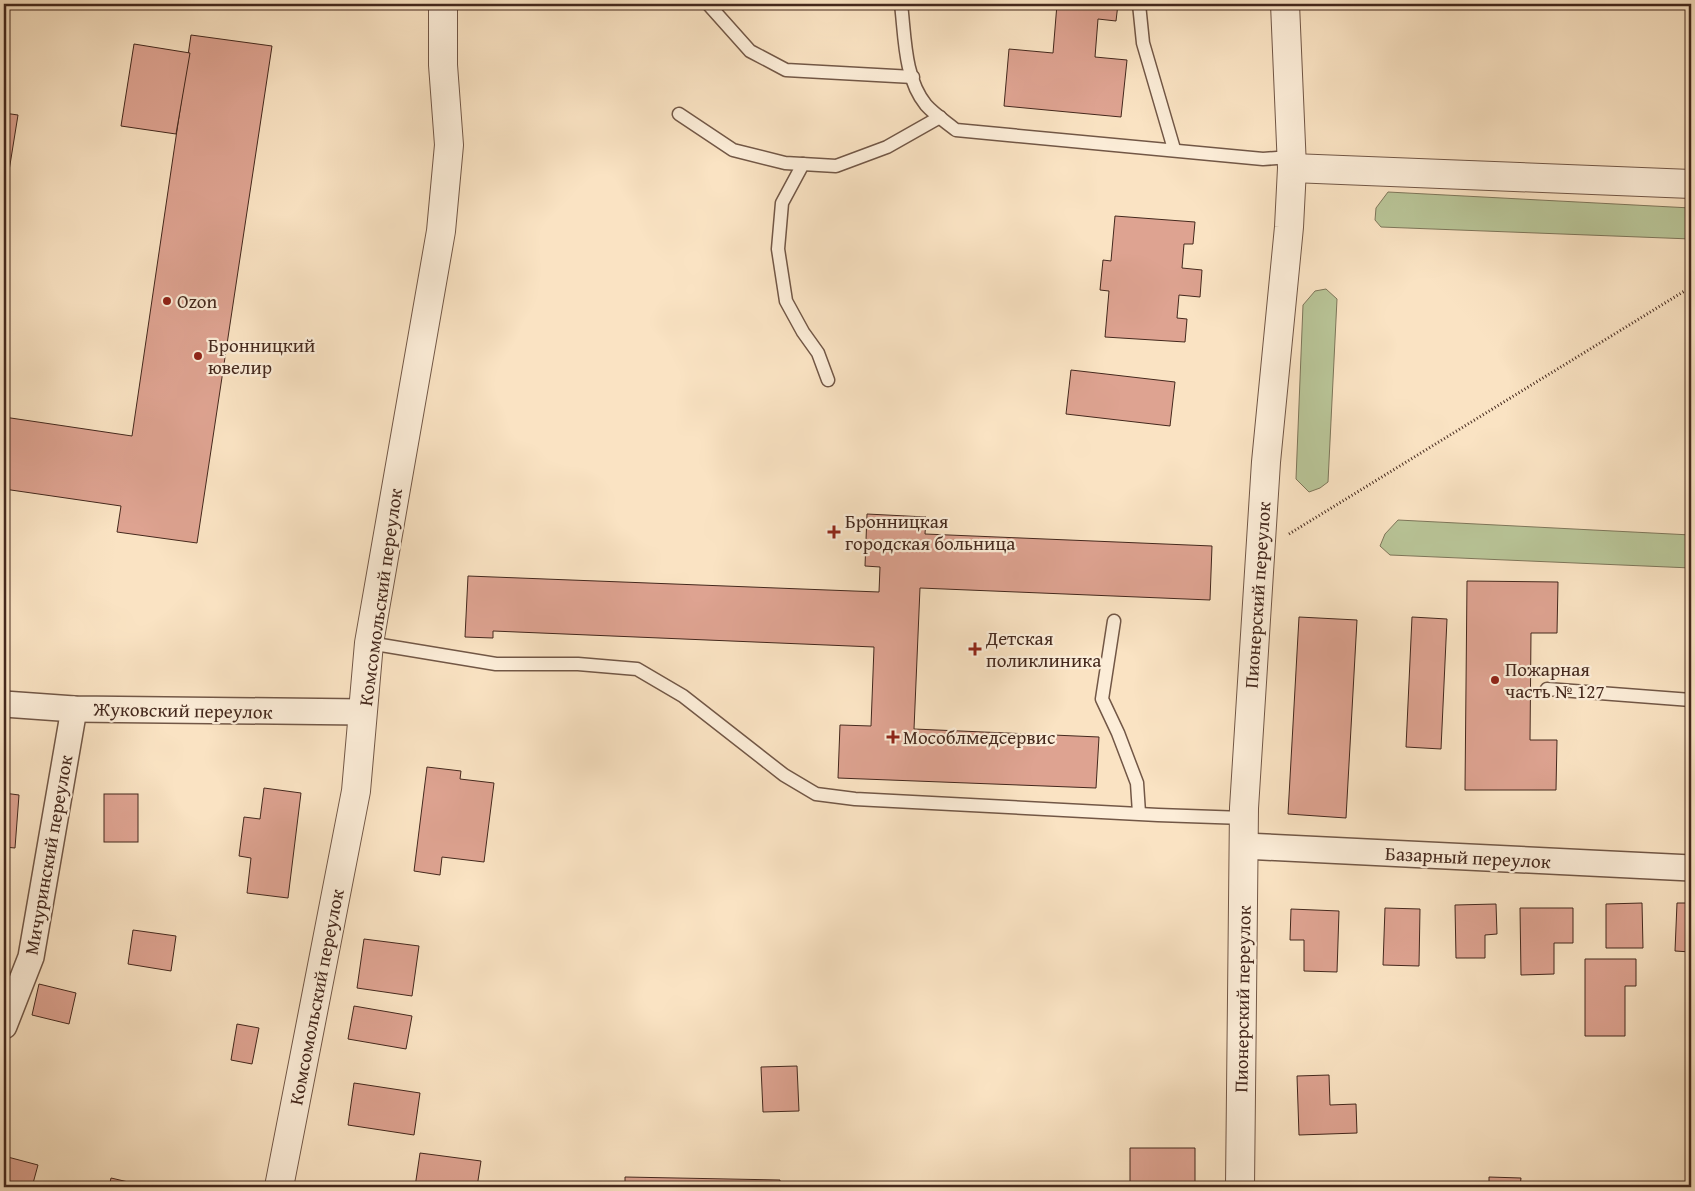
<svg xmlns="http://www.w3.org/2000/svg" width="1695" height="1191" viewBox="0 0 1695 1191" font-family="'Gentium Book Plus',serif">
	<rect width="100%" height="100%" fill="#fae3c3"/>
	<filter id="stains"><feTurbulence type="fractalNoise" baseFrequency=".004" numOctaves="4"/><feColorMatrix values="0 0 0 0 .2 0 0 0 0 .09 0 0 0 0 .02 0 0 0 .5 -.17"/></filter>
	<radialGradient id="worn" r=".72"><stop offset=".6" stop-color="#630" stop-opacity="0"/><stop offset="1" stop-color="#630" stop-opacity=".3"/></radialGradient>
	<g fill="#b9c598" stroke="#7e765a">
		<path d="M1388,192L1691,208V239L1381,227L1375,220L1376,208Z"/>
		<path d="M1326,289L1337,299L1328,482L1320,488L1309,492L1296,479L1303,305L1315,291Z"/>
		<path d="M1398,520L1691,535V568L1390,555L1380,546L1385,534Z"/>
	</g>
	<g fill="#dea391" stroke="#44281d">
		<path d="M1057,4H1118L1116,21L1098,19L1095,57L1127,60L1121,117L1004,106L1009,49L1053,53Z"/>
		<path d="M191,35L272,46L197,543L117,532L121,506L4,489V417L132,436Z"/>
		<path d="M134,44L190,53L176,134L121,126Z"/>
		<path d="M4,113L18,115L4,202Z"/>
		<path d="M1115,216L1195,222L1193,244H1184L1182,268L1202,270L1200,297L1179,295L1177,318L1187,319L1185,342L1105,337L1109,291L1100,290L1103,260L1111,261Z"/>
		<path d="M1071,370L1175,382L1170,426L1066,414Z"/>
		<path d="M867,514L926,517L925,534L1212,546L1210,600L920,588L914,729L1099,737L1096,788L838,778L840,725L871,726L874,647L493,631V638L465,637L468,576L879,592L880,567L865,566Z"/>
		<path d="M1467,581L1558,582L1557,633H1531L1530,740H1557L1556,790H1465Z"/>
		<path d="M1299,617L1357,620L1346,818L1288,814Z"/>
		<path d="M1412,617L1447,619L1441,749L1406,747Z"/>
		<path d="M427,767L461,771L460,779L494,783L484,862L442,857L440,875L414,871Z"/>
		<path d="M264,788L301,793L288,898L247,893L251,858L239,856L244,817L260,819Z"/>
		<path d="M4,793L19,795L15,848L4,847Z"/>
		<rect x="104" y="794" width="34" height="48"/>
		<path d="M1642,903L1643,948H1606V904Z"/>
		<path d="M1677,903H1691V952L1675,951Z"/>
		<path d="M1496,904L1497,934L1485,935V958H1456L1455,905Z"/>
		<path d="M1385,908L1420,909L1419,966L1383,965Z"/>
		<path d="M1520,908H1573V943H1554V974L1521,975Z"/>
		<path d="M1291,909L1339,911L1337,972L1304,971V940H1290Z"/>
		<path d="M133,930L176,936L171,971L128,964Z"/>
		<path d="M364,939L419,946L412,996L357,988Z"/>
		<path d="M1585,959H1636V986H1625V1036H1585Z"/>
		<path d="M39,984L76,993L69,1024L32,1015Z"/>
		<path d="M354,1006L412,1016L406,1049L348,1039Z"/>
		<path d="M237,1024L259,1028L252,1064L231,1060Z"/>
		<path d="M797,1066L799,1111L763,1112L761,1067Z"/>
		<path d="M1329,1075L1330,1105L1356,1104L1357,1133L1299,1135L1297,1076Z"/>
		<path d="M354,1083L420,1093L414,1135L348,1125Z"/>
		<path d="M1130,1148H1195V1187L1130,1186Z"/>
		<path d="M420,1153L481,1161L477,1187H415Z"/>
		<path d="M4,1156L38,1165L32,1187L4,1182Z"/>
		<path d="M625,1177L780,1180V1187H625Z"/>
		<path d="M1489,1177L1521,1178L1520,1187H1489Z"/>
		<path d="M111,1178L150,1187H109Z"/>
		<path d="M1369,1182V1187H1306V1186Z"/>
	</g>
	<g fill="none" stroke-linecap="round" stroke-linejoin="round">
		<defs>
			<g id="service">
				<path d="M708,4L750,51L786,70L913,77"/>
				<path d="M901,4C905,36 904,78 926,105C934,114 946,122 956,130L1263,159L1291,157"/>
				<path d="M1139,4L1143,43L1174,149"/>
				<path d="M679,114L733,150L785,163L836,166L887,147L940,117"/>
				<path d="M803,164L782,203L778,249L786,301L803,332L818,353L828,380"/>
				<path d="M1114,621L1102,699L1118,733L1137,783L1139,813"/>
				<path d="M369,643L496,664H578L637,669L683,696L784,775L816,794L855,799L1158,815L1244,818"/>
				<path d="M1547,689L1691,700"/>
			</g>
			<g id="minor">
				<path d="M4,704L74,709L363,712"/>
				<path d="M1244,846L1691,868"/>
				<path d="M4,1026L31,957L74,709"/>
			</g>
			<g id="tertiary">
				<path d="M1292,168L1691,184"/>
				<path d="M279,1187L356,791L369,643L441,231L449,145L443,65V4"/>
				<path d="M1240,1187L1244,808L1266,462L1289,227L1292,168L1285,4"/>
			</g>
		</defs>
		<use href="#service" stroke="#725746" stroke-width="15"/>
		<use href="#minor" stroke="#725746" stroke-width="28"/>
		<use href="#tertiary" stroke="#725746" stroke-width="30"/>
		<path stroke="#44281d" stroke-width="3" stroke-dasharray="1 2.5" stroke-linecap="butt" d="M1289,534L1691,287"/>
		<use href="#service" stroke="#fcedd8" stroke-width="12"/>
		<use href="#minor" stroke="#fcedd8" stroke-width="25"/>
		<use href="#tertiary" stroke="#fcedd8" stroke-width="28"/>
	</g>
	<g fill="#8f2418" stroke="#fcedd8" stroke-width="2">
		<circle cx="167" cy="301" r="5"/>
		<circle cx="198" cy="356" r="5"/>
		<path d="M831.5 524.5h5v5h5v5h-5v5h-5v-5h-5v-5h5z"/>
		<path d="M972.5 641.5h5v5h5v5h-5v5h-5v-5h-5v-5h5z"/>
		<circle cx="1495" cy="680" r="5"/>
		<path d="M890.5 729.5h5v5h5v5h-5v5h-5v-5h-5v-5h5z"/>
	</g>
	<g text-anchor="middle" stroke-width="4.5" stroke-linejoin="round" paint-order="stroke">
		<g font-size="19" fill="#44281d" stroke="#fcedd8" text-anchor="start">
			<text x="177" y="308">Ozon</text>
			<text x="208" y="352">Бронницкий<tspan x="208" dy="22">ювелир</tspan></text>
			<text x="845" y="528">Бронницкая<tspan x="845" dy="22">городская больница</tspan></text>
			<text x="986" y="645">Детская<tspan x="986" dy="22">поликлиника</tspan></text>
			<text x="1505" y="676">Пожарная<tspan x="1505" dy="22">часть № 127</tspan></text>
			<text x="903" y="744">Мособлмедсервис</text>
		</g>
		<g font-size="19" fill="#44281d" stroke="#fcedd8">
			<text transform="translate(1257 595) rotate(-86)" y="7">Пионерский переулок</text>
			<text transform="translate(380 597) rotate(-82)" y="7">Комсомольский переулок</text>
			<text transform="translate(183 710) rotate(1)" y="7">Жуковский переулок</text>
			<text transform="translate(48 855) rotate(-80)" y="7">Мичуринский переулок</text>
			<text transform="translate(1468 857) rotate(3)" y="7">Базарный переулок</text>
			<text transform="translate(316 997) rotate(-79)" y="7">Комсомольский переулок</text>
			<text transform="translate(1242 999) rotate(-89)" y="7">Пионерский переулок</text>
		</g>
	</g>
	<rect width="1695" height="1191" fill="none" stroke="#fae3c3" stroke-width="20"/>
	<rect x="5" y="5" width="1685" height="1181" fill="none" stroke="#44281d" stroke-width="2.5"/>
	<rect x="10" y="10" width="1675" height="1171" fill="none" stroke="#44281d"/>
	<rect width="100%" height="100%" filter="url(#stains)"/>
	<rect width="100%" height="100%" fill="url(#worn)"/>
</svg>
